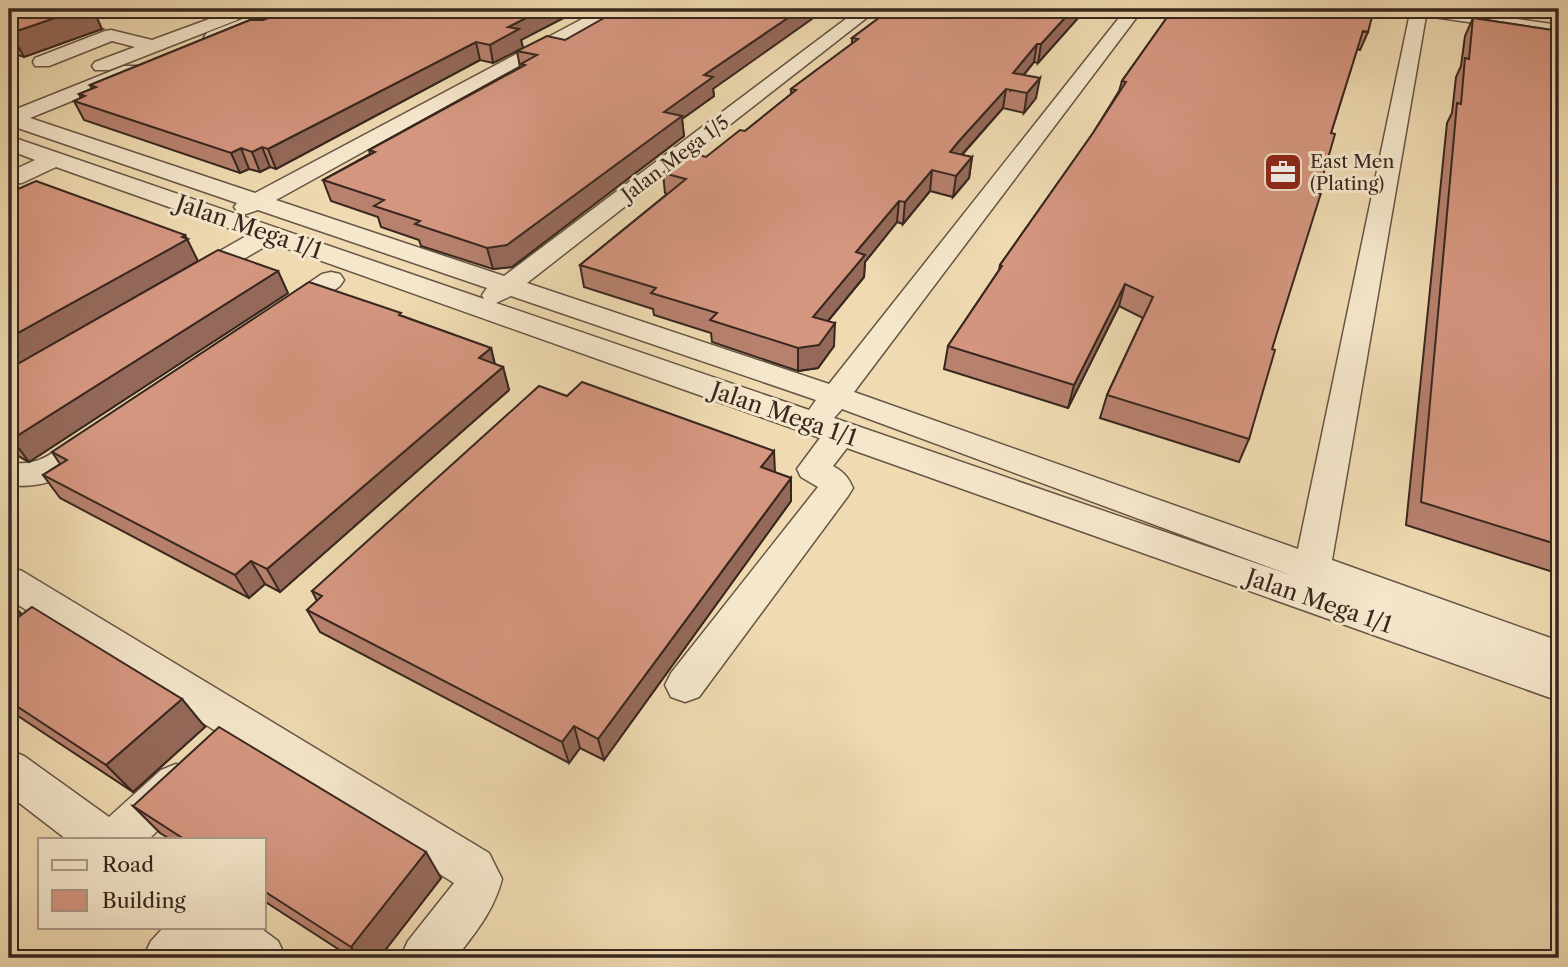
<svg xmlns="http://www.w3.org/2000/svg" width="1568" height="967" viewBox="0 0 1568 967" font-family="'Libre Caslon Text',serif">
	<rect width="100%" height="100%" fill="#efdab1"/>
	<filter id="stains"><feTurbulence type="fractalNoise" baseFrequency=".00286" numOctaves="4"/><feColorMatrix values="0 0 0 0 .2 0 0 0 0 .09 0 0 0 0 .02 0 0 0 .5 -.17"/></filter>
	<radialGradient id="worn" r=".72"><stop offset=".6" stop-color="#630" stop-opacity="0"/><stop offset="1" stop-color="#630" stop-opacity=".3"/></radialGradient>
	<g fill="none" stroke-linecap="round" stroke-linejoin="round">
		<defs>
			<g id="minor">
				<path d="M268,9H291L288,13L219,41H207L204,37L207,33Z"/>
				<path d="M601,9H622L276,200L504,276L859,9H878L527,283L829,384L1126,9H1143L854,392L1298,549L1410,13L1406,9H1449L1559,25V35L1426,16L1332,560L1559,641V701L847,448L833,466C844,472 848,477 853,488L848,496L699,697L685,702L671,697L665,685L671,673L818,487L801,477L797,469L820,438L271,243L201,284L192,286L183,284L179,278L183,272L248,235L56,167L22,183L9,184V172L35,160L9,150V136L484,299L482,295L487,288L258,210L246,214L238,212L234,207L237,203L9,125V112L124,66H138L141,70L138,74L30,118L255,193ZM511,296L816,400L809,410L496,303ZM842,409L1293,576L834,418Z"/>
				<path d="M231,11L237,12L240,16L237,20L109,70H95L92,66L95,62L135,47L112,41L49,66H35L33,62L35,58L105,31L111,30L152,40Z"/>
				<path d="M331,272L340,274L344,280L340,286C322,298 300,323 276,317L272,311L276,305L322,274Z"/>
				<path d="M96,428L107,431L112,439C94,468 41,493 9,484V462C49,470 61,438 96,428Z"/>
				<path d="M9,567L22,571L489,853L502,879C494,911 475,933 456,958H400L408,941L454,883L9,599Z"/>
				<path d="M9,750L24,756L109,817L161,770L176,764L191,770L198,784L191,798L149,839H66L9,795Z"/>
				<path d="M164,927H259L278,941L286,958H220L209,950L202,958H143L151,941Z"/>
			</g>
		</defs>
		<use href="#minor" stroke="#665444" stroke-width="3"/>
		<use href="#minor" fill="#f5e7cc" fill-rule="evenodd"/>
	</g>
	<g fill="#b7816e" stroke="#38271f" stroke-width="2">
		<path d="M9,9L102,29L24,57L9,52Z"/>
		<path d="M891,9H1086L1038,63L1034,62L1024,75L1036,98L1024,113L1003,108L962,155L972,157L969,178L953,197L930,191L903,224L897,222L865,262L864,277L828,321L834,346L818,368L798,371L712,342L711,333L654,315L653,309L584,287L580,265L667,194L665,193L663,173L706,157L745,131L791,94V89L852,44V38Z"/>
		<path d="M1173,9L1368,32L1360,50L1357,49L1331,133L1272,349L1249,439L1239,462L1100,418L1107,395L1143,318L1119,306L1068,408L944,369L948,346L999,270L1000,265L1093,133L1119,91L1122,81Z"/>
		<path d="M1473,18L1559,31V574L1406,525L1447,123L1452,113L1456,77L1461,66L1465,36Z"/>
		<path d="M250,20L521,40L523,48L493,63L480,60L276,169L270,167L260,172L249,169L240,173L84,120L74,101L81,98L79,94L92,89L90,85Z"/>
		<path d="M565,40L713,89L714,96L682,119L684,136L512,267L493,269L421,246L419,240L381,227L378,217L331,201L323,180L370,154L369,150L520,67L517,51Z"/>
		<path d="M288,293L29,462L9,451V369Z"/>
		<path d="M402,316L491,348L495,364L503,367L509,390L280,592L265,584L249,598L60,498L43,475L60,464L52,452Z"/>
		<path d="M774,472L791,478V501L604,760L580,748L569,763L320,632L307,610L317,601L312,591Z"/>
		<path d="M9,600L22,615L205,727L133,792L9,710Z"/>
		<path d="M133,806L441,878L379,958H352L264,901V839H170L160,833Z"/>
	</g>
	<g fill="#95695a" stroke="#38271f" stroke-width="2">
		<path d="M81,9H93L102,29L24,57L11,33Z"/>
		<path d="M544,9H581L521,40L523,48L493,63L490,45L508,27Z"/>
		<path d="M801,9H826L713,89L714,96L682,119L684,136L512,267L493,269L487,248L664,112L704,75Z"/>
		<path d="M1073,9H1086L1038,63L1041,44Z"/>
		<path d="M476,42L480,60L276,169L268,149Z"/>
		<path d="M1037,44L1034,62L1011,90L1013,73Z"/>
		<path d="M1040,78L1036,98L1024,113L1027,93Z"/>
		<path d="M1006,89L1003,108L956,161L950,152L959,141Z"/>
		<path d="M262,147L270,167L260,172L252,152Z"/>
		<path d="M241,148L249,169L240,173L231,153Z"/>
		<path d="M972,157L969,178L953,197L956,176Z"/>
		<path d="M932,170L930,191L903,224L905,202Z"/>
		<path d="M899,201L897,222L865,262L864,277L813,339V317L856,252Z"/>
		<path d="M185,235L198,261L9,369V338Z"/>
		<path d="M278,271L288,293L29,462L12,439Z"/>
		<path d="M1125,284L1119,306L1068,408L1074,385Z"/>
		<path d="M835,323L834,346L818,368L798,371V348Z"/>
		<path d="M491,348L496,371L479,358Z"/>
		<path d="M503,367L509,390L280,592L267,569Z"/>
		<path d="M774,451L775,473L761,467Z"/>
		<path d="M791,478V501L604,760L598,739Z"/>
		<path d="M251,561L265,584L249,598L235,575Z"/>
		<path d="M9,600L22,615L9,626Z"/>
		<path d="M182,699L205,727L133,792L106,765Z"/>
		<path d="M574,726L580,748L569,763L562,742Z"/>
		<path d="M426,852L441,878L379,958H360L351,947Z"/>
	</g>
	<g fill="#d59680" stroke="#38271f" stroke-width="2">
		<path d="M9,9H81L11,33L9,32Z"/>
		<path d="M293,9H544L508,27L519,29L490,45L476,42L268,149L262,147L252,152L241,148L231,153L74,101L85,96L79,94L96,87L90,85L250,20H263Z"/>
		<path d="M620,9H801L704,75L713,77L664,112L682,116L507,245L487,248L415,224L420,221L374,206L384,200L323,180L375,152L369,150L525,65L521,64L537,55L517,51L547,36L565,40Z"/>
		<path d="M891,9H1073L1041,44H1037L1013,73L1040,78L1027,93L1006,89L959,141L950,152L972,157L956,176L932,170L905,202L899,201L856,252L865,255L813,317L835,323L819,345L798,348L710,320L717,313L651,293L656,288L580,265L686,179L663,173L689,152L706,157L740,130L745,131L796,90L791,89L858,39L852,38Z"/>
		<path d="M1173,9H1374L1368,32L1363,31L1331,133L1335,134L1318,193H1321L1272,349L1275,350L1249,439L1107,395L1153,297L1125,284L1074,385L948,346L1002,266L1000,265L1093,133L1126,82L1122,81Z"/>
		<path d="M1473,18L1559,31V545L1421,502L1457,103L1461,104L1465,58L1469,59Z"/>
		<path d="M36,181L185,235L182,237L188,239L9,338V193Z"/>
		<path d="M218,250L278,271L12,439L9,437V369Z"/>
		<path d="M309,282L401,313L399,315L491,348L479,358L503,367L267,569L251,561L235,575L43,475L67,460L52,452Z"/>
		<path d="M582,382L774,451L761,467L791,478L598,739L574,726L562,742L307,610L322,596L312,591L539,386L567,396Z"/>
		<path d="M32,607L182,699L106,765L9,701V624Z"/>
		<path d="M219,727L426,852L351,947L264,891V839H184L133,806Z"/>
	</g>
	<defs>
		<symbol id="office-square" viewBox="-11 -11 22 22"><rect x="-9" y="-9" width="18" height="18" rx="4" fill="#8f2418" stroke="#f5e7cc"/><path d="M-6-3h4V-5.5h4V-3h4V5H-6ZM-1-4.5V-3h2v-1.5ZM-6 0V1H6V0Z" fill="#fff"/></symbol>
	</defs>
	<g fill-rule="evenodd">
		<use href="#office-square" x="1261" y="150" width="44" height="44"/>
	</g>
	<g text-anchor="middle" stroke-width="6" stroke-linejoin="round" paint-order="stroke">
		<g font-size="19" fill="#38271f" stroke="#f5e7cc">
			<text transform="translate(675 158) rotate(-37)" y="7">Jalan Mega 1/5</text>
		</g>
		<g font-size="19" fill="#38271f" stroke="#f5e7cc" text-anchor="start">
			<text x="1310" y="168">East Men<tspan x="1310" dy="22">(Plating)</tspan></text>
		</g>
		<g font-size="23" fill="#38271f" stroke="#f5e7cc">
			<text transform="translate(249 227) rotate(19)" y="8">Jalan Mega 1/1</text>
			<text transform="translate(784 414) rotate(19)" y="8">Jalan Mega 1/1</text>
			<text transform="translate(1319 601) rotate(19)" y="8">Jalan Mega 1/1</text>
		</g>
	</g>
	<rect width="1568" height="967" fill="none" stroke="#efdab1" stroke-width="35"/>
	<rect x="10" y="10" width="1547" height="946" fill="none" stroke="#38271f" stroke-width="3.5"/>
	<rect x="18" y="18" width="1533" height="932" fill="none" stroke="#38271f" stroke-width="2"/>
	<rect x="38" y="838" width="228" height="91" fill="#f5e7cc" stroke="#a99a87" stroke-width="2"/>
	<rect x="52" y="860" width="35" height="10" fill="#f5e7cc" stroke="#a99a87" stroke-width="2"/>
	<text x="102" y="872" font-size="21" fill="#38271f">Road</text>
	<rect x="52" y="890" width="35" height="21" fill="#d59680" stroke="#a99a87" stroke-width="2"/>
	<text x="102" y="908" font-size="21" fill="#38271f">Building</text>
	<rect width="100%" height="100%" filter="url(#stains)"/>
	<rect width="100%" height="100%" fill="url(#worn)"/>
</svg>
